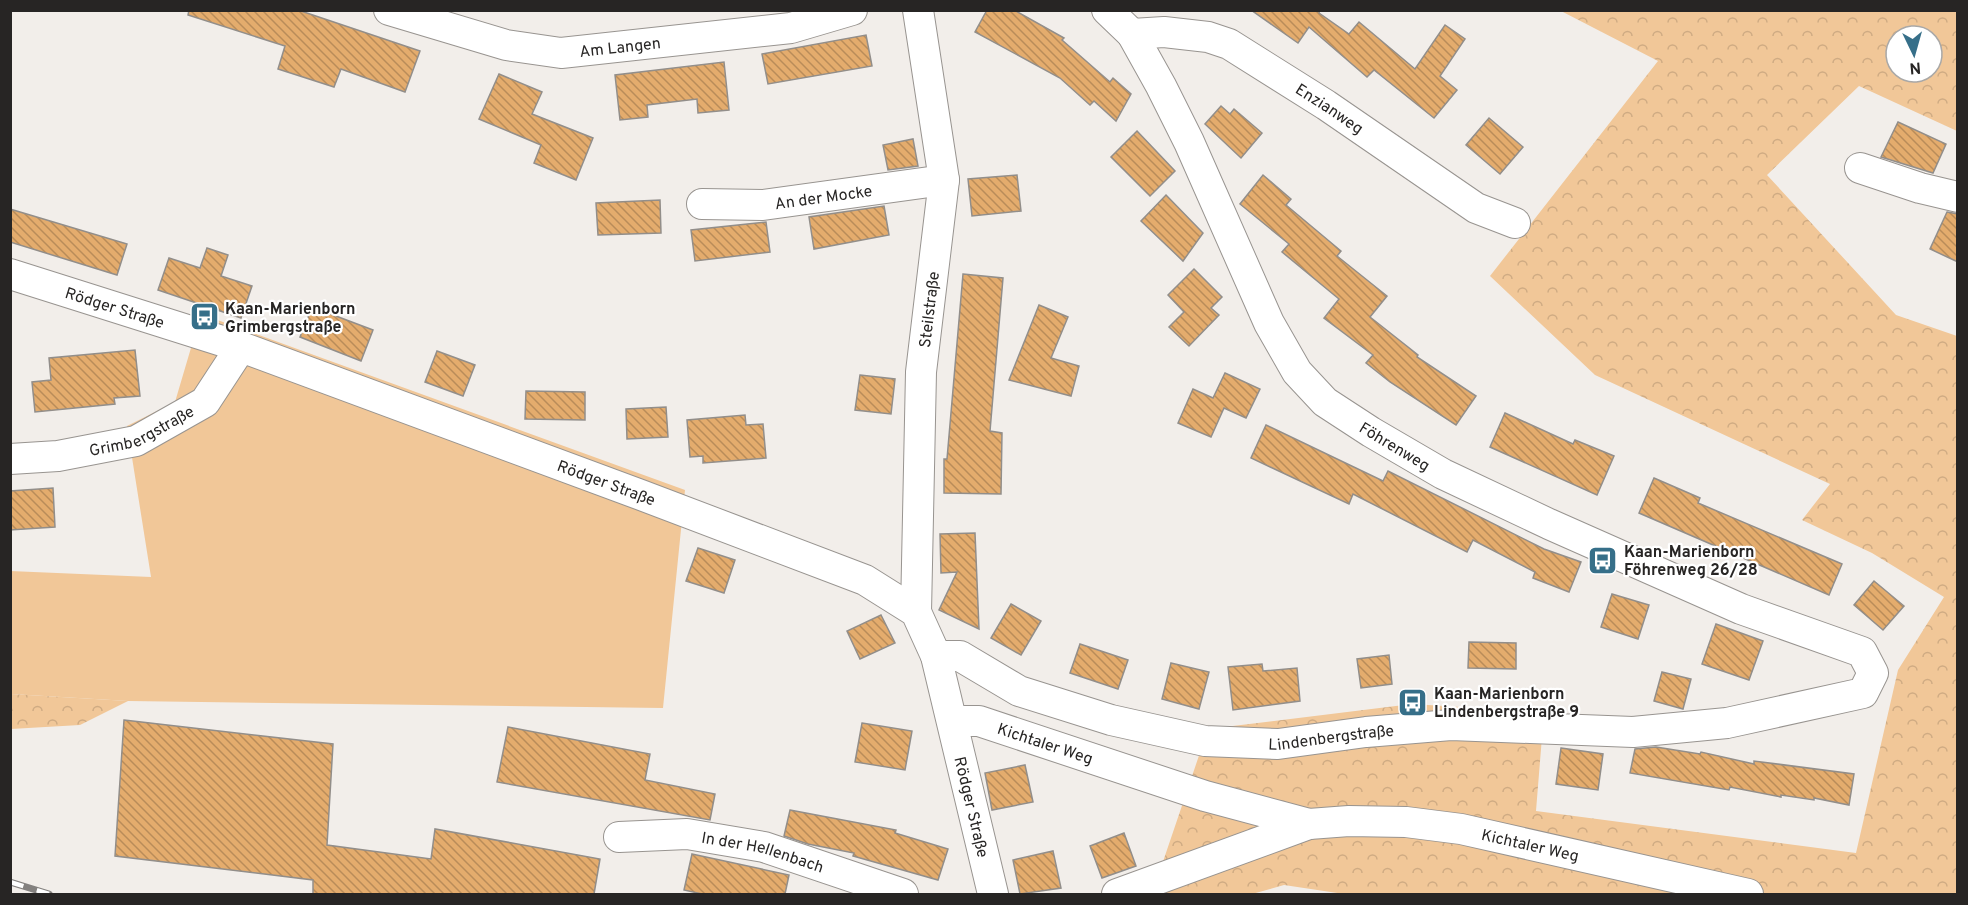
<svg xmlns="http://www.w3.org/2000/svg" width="1968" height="905" viewBox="0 0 1968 905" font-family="Overpass,sans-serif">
	<defs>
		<pattern id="forest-crowns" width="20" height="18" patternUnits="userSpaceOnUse" patternTransform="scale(1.5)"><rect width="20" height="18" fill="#f1c798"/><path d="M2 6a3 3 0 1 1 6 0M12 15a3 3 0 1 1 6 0" fill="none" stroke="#cfab83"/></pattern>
		<pattern id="building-back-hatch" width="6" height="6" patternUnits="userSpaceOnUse" patternTransform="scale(1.5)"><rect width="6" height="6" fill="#e4ac6d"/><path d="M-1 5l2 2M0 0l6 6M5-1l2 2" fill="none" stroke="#b98c59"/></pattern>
	</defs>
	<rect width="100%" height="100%" fill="#f2eeea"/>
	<path fill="#f1c798" d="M201,314L685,490L663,708L128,701L11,694L10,571L151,577L127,426L175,402Z"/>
	<g fill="url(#forest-crowns)" fill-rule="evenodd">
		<path d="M1561,11H1957V131L1859,86L1767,175L1896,315L1957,336V894H1344L1284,885L1252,894H1152L1208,729L1412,704L1544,712L1536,811L1856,853L1898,670L1944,597L1872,553L1802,520L1830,484L1595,375L1490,276L1658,61ZM1896,36H1932V72H1896Z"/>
		<path d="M11,694L128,701L80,725L11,729Z"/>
	</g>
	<g fill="url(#building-back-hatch)" stroke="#928e8a" stroke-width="1.5">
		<path d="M189,10H298L420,51L405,92L341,69L334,87L278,69L285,46L188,15Z"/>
		<path d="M987,10H1014L1064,38L1062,40L1110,82L1113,78L1131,94L1116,121L1094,101L1090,105L1060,78L975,32Z"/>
		<path d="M1251,10H1320L1319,13L1349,34L1359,22L1415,69L1445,25L1465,39L1440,76L1457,90L1434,118L1374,70L1367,77L1309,27L1298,43Z"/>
		<path d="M866,35L872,66L768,84L762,54Z"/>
		<path d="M724,62L729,110L698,113L697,99L647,105L648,117L620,120L615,75Z"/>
		<path d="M499,74L542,92L532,114L593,138L576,180L534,163L541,145L479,119Z"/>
		<path d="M1221,106L1230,114L1234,109L1262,133L1241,158L1205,124Z"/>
		<path d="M1489,118L1523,147L1500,174L1466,145Z"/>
		<path d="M1898,122L1946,144L1933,173L1881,157Z"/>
		<path d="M1137,131L1175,171L1150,196L1111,157Z"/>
		<path d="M913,139L918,166L888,170L883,145Z"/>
		<path d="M1017,175L1021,211L972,216L968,179Z"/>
		<path d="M1263,175L1291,199L1286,205L1341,251L1337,256L1387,296L1370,317L1418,355L1417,357L1476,396L1456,425L1390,382L1366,363L1373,355L1324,318L1339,299L1282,252L1289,244L1240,204Z"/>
		<path d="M1166,195L1203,233L1183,261L1141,221Z"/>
		<path d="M660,200L661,233L598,235L596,203Z"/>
		<path d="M884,206L889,235L814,249L809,217Z"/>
		<path d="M10,209L127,244L117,275L10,242Z"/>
		<path d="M1947,212L1958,214V262L1930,249Z"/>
		<path d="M766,222L770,252L695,261L691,230Z"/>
		<path d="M207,248L228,255L221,276L252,286L241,318L158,290L169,258L200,268Z"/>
		<path d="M1194,269L1222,297L1211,308L1219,315L1189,346L1169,327L1184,312L1168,295Z"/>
		<path d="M963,274L1003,278L990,431L1002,433L1001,494L944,493V459H947Z"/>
		<path d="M1039,305L1068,317L1051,358L1079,366L1071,396L1009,380Z"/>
		<path d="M312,307L373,330L361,361L300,337Z"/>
		<path d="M135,350L140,396L114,398L115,404L35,412L32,382L51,380L49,358Z"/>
		<path d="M437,351L475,365L463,396L425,382Z"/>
		<path d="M1225,373L1260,389L1246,418L1224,408L1211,437L1178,423L1193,389L1213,398Z"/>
		<path d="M860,375L895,379L891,414L855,410Z"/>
		<path d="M526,391L585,392V420L525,419Z"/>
		<path d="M666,407L668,437L627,439L626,409Z"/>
		<path d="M1505,413L1573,444L1575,440L1614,456L1597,495L1490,447Z"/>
		<path d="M745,415L746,425L763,424L766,458L703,463V456L690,457L687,420Z"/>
		<path d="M1266,425L1383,481L1388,471L1544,549L1581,562L1569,592L1533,578L1535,572L1473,540L1467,552L1353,494L1349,504L1251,458Z"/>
		<path d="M1654,478L1700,498L1698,503L1842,564L1829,595L1639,513Z"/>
		<path d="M53,488L55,527L10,530V491Z"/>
		<path d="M975,533L979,629L939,610L957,572L941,573L940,534Z"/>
		<path d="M698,548L735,560L724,593L686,581Z"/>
		<path d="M1874,581L1904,606L1883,630L1854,605Z"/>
		<path d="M1612,594L1649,605L1638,639L1601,627Z"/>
		<path d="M1011,604L1041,621L1021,655L991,638Z"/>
		<path d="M881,615L895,643L860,659L847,631Z"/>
		<path d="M1716,624L1763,641L1749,680L1702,664Z"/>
		<path d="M1469,642L1516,643V669L1468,668Z"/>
		<path d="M1080,644L1128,660L1118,689L1070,673Z"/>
		<path d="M1389,655L1392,684L1361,688L1357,659Z"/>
		<path d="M1171,663L1209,672L1199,709L1162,699Z"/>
		<path d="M1262,664L1263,671L1297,668L1300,701L1233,710L1228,667Z"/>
		<path d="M1662,672L1691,679L1683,709L1654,701Z"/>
		<path d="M124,720L333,744L327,845L431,859L435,829L600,859L594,894H313V880L115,856Z"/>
		<path d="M862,723L912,731L905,770L855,762Z"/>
		<path d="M508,727L650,754L645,780L715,794L710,820L497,782Z"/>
		<path d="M1656,747L1700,754L1701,752L1754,764V761L1854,774L1849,805L1814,798V800L1781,795V797L1730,787L1729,790L1630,773L1635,749Z"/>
		<path d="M1561,748L1603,754L1598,790L1556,784Z"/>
		<path d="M1025,765L1033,802L992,810L985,773Z"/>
		<path d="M790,810L896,830L895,833L948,849L938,880L853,856L854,853L808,844L784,836Z"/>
		<path d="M1124,833L1136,866L1102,878L1090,846Z"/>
		<path d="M1053,851L1061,888L1020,894L1013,860Z"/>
		<path d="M692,854L789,875L785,894H702L684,890Z"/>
	</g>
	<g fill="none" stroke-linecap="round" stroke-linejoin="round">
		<defs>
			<g id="minor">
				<path id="s1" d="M389,10L506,45L561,53L791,28L852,10"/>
				<path id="s2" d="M1132,34L1164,32L1208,37L1229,44L1326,105L1476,208L1515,223"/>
				<path d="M1860,168L1920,188L1958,197"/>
				<path id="s3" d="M702,204L763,205L944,180"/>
				<path id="s4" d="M10,274L241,347L641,495L865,580L916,612L936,656L993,894"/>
				<path id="s5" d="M10,459L58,456L136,441L205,402L241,347"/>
				<path id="s6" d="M916,612L921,372L944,180L918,10"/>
				<path id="s7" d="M936,656H960L1019,691L1111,720L1205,741L1278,744L1366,732L1451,725L1633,732L1727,723L1863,693L1873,673L1862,652L1741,609L1549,524L1443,474L1371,432L1325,402L1297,372L1269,323L1189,142L1161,86L1132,34L1107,10"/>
				<path id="s8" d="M953,721H979L1205,796L1309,824"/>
				<path id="s9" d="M619,837L687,834L764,847L903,894"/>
				<path id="s10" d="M1117,894L1309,824L1349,821L1406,822L1461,829L1748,894"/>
			</g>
		</defs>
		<use href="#minor" stroke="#989490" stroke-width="32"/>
		<use href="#minor" stroke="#fff" stroke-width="30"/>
		<defs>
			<path id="rail" d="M10,882L49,894"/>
		</defs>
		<use href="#rail" stroke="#84817f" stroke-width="7"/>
		<use href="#rail" stroke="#fff" stroke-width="4.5" stroke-dasharray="14" stroke-linecap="butt"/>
	</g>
	<defs>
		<symbol id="bus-square" viewBox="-11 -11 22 22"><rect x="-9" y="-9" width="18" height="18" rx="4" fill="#366f89" stroke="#fff"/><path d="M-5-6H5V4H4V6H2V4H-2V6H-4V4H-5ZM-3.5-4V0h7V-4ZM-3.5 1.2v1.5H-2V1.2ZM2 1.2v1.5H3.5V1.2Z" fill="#fff"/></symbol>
	</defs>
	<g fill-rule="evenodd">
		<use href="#bus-square" x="188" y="300" width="33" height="33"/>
		<use href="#bus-square" x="1586" y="544" width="33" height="33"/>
		<use href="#bus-square" x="1396" y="686" width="33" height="33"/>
	</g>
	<g text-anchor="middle" stroke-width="4.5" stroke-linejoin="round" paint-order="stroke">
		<g font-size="16" fill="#272524" stroke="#fff">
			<text dy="6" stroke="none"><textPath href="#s1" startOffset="237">Am Langen</textPath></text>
			<text dy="6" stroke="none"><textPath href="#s2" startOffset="218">Enzianweg</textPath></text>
			<text dy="6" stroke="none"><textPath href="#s3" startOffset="122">An der Mocke</textPath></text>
			<text dy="6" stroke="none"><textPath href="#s4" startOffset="110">Rödger Straße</textPath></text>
			<text dy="6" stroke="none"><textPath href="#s6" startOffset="303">Steilstraße</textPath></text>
			<text dy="6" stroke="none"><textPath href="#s5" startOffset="136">Grimbergstraße</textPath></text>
			<text transform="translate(1395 446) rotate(31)" y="6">Föhrenweg</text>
			<text dy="6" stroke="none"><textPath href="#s4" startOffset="632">Rödger Straße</textPath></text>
			<text dy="6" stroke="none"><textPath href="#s7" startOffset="412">Lindenbergstraße</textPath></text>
			<text dy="6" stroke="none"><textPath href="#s8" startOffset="96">Kichtaler Weg</textPath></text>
			<text dy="6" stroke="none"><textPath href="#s4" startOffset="1172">Rödger Straße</textPath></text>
			<text dy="6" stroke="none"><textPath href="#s10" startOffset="428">Kichtaler Weg</textPath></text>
			<text dy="6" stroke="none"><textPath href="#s9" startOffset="146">In der Hellenbach</textPath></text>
		</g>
		<g font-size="16" font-weight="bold" fill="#272524" stroke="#fff" text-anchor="start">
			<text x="225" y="314">Kaan-Marienborn<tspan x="225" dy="18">Grimbergstraße</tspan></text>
			<text x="1624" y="557">Kaan-Marienborn<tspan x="1624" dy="18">Föhrenweg 26/28</tspan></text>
			<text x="1434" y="699">Kaan-Marienborn<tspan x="1434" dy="18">Lindenbergstraße 9</tspan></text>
		</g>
	</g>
	<rect width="1968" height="905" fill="none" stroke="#272524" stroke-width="24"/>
	<g transform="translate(1914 54) rotate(175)"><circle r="28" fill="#ffffff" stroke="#a9a8a7" stroke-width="1.5"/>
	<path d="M0-4.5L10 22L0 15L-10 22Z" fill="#366f89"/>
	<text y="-9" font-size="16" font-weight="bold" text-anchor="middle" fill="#272524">N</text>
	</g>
</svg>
